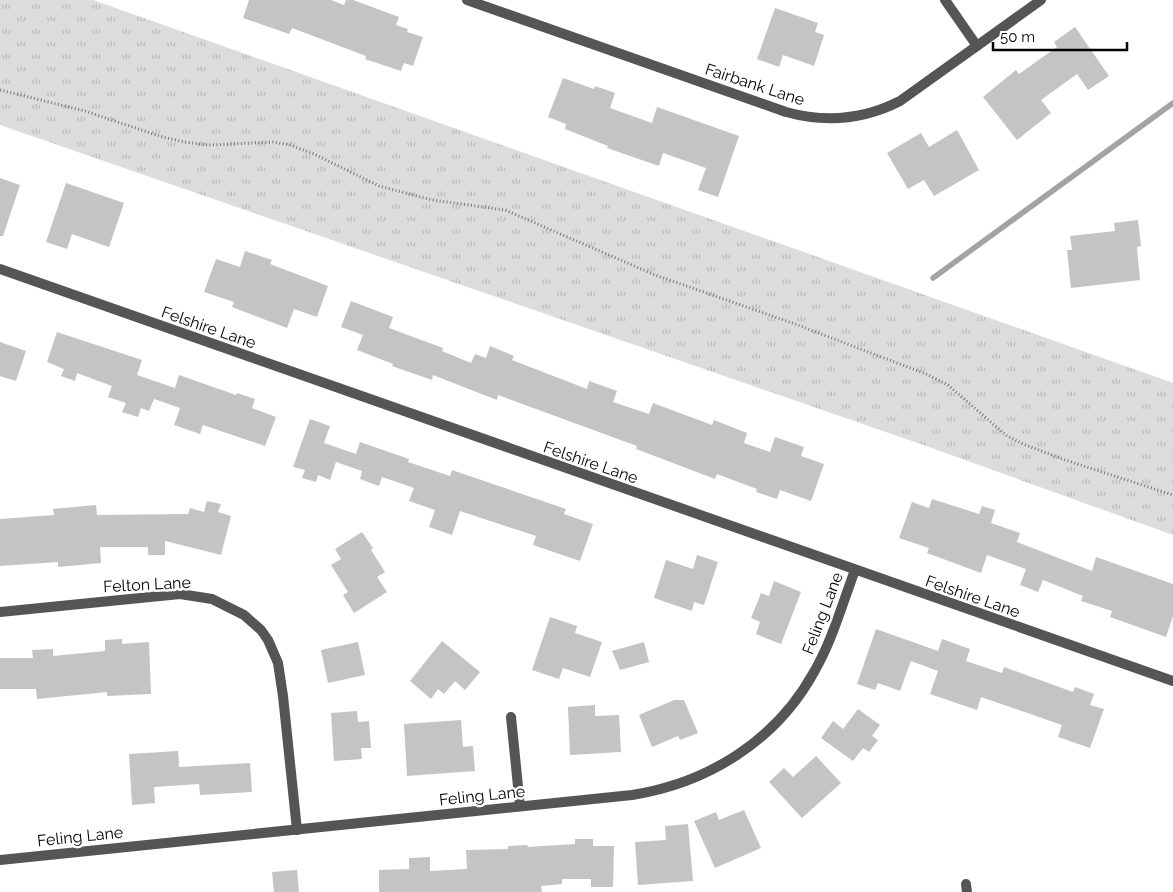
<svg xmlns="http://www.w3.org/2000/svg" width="1173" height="892" viewBox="0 0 1173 892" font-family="Raleway,sans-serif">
	<defs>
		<pattern id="grass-tufts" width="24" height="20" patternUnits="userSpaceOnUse" patternTransform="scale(1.25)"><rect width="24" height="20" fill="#dcdcdc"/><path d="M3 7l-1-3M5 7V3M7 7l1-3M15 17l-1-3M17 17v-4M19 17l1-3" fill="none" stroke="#bbb"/></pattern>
	</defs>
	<rect width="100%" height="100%" fill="#fff"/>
	<path fill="url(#grass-tufts)" d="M0,0H93L1173,383V535L929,447L0,125Z"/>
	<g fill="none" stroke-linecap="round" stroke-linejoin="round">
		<path stroke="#a3a3a3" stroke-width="5.5" d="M933,278L1173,103"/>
	</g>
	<g fill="#c4c4c4">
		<path d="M249,0H331L344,5L346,0H353L399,17L396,25L408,29L407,32L423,37L413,66L404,63L401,71L365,59L366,56L292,28L289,34L243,18Z"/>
		<path d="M775,8L818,23L815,32L824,35L814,66L783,55L779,67L757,59Z"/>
		<path d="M1075,27L1109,76L1088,90L1077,74L1041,100L1051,113L1017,140L983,97L1016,70L1019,74L1057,47L1054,42Z"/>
		<path d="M563,78L594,89L595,86L615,93L610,108L652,123L657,107L739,136L718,197L698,190L706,168L663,153L659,166L607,148L608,146L565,129L566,124L548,117Z"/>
		<path d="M957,130L979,170L934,196L924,180L908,189L887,153L921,133L929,147Z"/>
		<path d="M0,178L20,185L3,236H0Z"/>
		<path d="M66,183L124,203L109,247L72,234L67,249L46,242Z"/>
		<path d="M1138,220L1141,246L1137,247L1140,280L1071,288L1067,250H1072L1070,236L1115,231L1114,223Z"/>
		<path d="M245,251L272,260L270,264L328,286L317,317L294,309L287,328L232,307L234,302L204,292L216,259L240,267Z"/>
		<path d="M351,301L393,317L389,328L443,348L442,351L471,363L475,354L486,358L490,346L514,356L512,360L587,389L589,381L617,391L613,402L649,414L653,403L712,425L714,420L747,433L744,443L770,452L775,437L804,447L801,456L824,464L811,501L780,490L777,499L756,492L757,489L717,474L715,479L636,449L637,446L498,395L497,400L433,375L432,380L392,366L393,364L357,350L363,335L341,327Z"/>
		<path d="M57,332L142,360L137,375L175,388L179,375L236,395L237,393L255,399L252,408L276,417L265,446L203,425L200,434L174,425L180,408L154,399L149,411L141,408L138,417L122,412L126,403L108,397L112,386L77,373L75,381L61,376L64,369L47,362Z"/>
		<path d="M0,342L26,351L16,381L0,376Z"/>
		<path d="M310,419L330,426L324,443L356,454L360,442L409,459L408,462L450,476L452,470L566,509L564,514L593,524L580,561L533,545L536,536L460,511L452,535L429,527L435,510L409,501L414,488L382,477L379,486L360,479L362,471L336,462L330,480L318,475L316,482L302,478L305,470L293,467Z"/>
		<path d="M932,499L979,514L982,506L995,510L991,523L1020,533L1017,542L1092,571L1096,557L1173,584V616L1166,637L1110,617L1112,611L1081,601L1083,596L1043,580L1038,592L1020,585L1026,569L987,555L981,573L927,553L929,548L899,538L912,502L929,508Z"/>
		<path d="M207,501L221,504L218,512L231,516L221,555L165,541V555H148V547H100L101,563L58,567V562L0,566V519L54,515L53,509L96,505L97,515L188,514L190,508L204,512Z"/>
		<path d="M362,532L373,548L371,550L385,572L377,577L387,592L354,613L343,595L348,592L331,565L341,559L335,549Z"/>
		<path d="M697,555L718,562L704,605L694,602L692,611L654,598L666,560L693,569Z"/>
		<path d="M774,581L801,592L781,644L756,634L760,622L751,618L761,593L769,596Z"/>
		<path d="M550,617L577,626L575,633L602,642L590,677L563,668L559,679L532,670Z"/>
		<path d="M876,629L938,651L942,639L970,649L966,661L1002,673L1004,667L1073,692L1075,687L1094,694L1090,705L1104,709L1090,748L1058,737L1062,725L981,697L977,710L930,694L938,671L911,661L900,691L878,683L875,690L857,684Z"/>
		<path d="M122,639V644L149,642L151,694L107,696V692L37,699L36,689H0V658H33L32,650L53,649V656L105,651V640Z"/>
		<path d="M442,641L480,672L465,690L455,681L444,694L438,689L431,699L410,681Z"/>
		<path d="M358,642L365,675L328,683L321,650Z"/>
		<path d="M644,642L649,662L620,670L612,651Z"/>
		<path d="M674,700H684L698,733L680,740L678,736L652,747L639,715Z"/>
		<path d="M595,705V716L619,715L621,752L570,755L568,707Z"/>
		<path d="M858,709L880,725L872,736L878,740L869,752L863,748L853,761L821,738L833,721L843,729Z"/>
		<path d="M357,711L358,722L369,721L371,748H361L362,759L334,761L331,713Z"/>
		<path d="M461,720L463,747L473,746L475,771L407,776L404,724Z"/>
		<path d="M178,751L179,767L250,763L252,792L200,795L199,784L154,787L155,803L132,805L129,754Z"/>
		<path d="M816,756L841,783L802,818L769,782L784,768L793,777Z"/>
		<path d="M744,810L761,848L715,868L694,821L716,812L719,820Z"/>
		<path d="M688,824L693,881L638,885L635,842L666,840L665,826Z"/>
		<path d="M575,839H593V846H614L613,887H591V879H562V884L541,886L542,892H379V870L409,869V858L430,857V871L467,869L466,850L508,849V846L527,845L528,847L575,844Z"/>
		<path d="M297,870L299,892H274L272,872Z"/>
	</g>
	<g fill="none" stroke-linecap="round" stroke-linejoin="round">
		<path stroke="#777" stroke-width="3" stroke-dasharray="1 2.5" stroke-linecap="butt" d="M0,90L85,111L159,136L184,142L209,145L273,142L290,145L314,154L379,186L432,200L505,210L655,275L795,324L926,374L948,385L1007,436L1023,444L1065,460L1173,495"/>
		<g stroke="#555" stroke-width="10">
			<path d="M467,0L786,112C826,123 863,120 900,101L1041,0"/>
			<path d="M945,0L977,46"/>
			<path d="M0,269L1173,681"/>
			<path d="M0,612L180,594L212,599L244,615L261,630L268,640L278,663L283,696L297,830"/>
			<path d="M511,717L520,806"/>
			<path d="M0,860L632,795C708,783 776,741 814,672C832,641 842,605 855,570"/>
			<path d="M966,884L967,892"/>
		</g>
	</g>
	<g text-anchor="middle" stroke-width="5" stroke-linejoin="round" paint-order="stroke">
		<g font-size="16" fill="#000" stroke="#fff">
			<text transform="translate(755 84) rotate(18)" y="6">Fairbank Lane</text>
			<text transform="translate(209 327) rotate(19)" y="6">Felshire Lane</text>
			<text transform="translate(591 462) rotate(19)" y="6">Felshire Lane</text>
			<text transform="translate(147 584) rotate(-3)" y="6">Felton Lane</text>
			<text transform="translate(973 596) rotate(19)" y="6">Felshire Lane</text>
			<text transform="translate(822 613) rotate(-69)" y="6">Feling Lane</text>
			<text transform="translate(482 795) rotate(-6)" y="6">Feling Lane</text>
			<text transform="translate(80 836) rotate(-6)" y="6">Feling Lane</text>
		</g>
	</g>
	<path d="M993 42v8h134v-8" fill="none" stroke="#000000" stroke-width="2.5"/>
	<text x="1000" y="42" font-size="15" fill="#000000" stroke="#ffffff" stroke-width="4" paint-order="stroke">50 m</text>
</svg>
